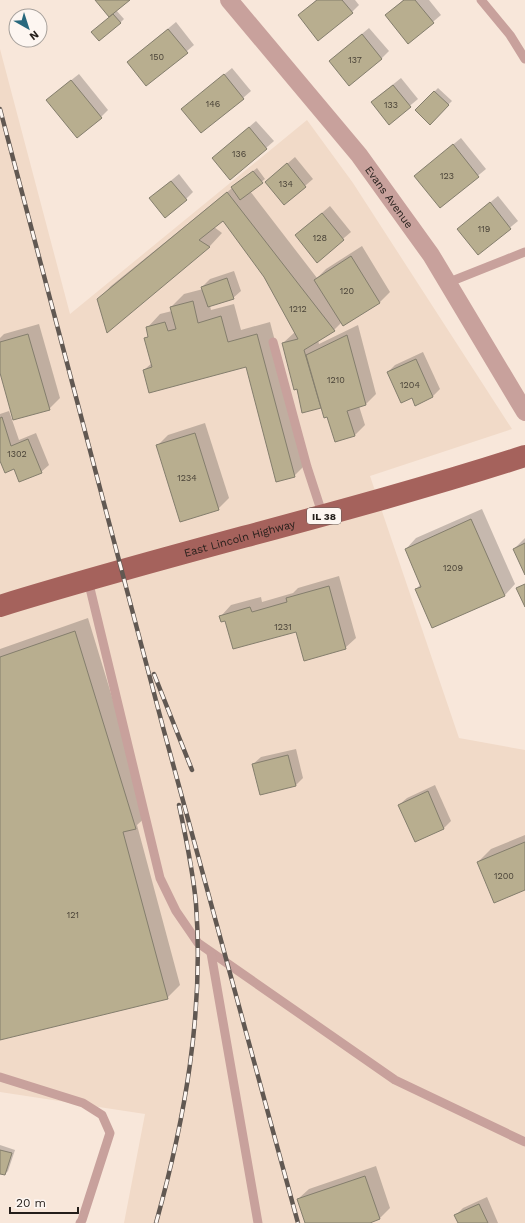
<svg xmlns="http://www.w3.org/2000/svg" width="525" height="1223" viewBox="0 0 525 1223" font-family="'Work Sans',sans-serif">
	<rect width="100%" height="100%" fill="#f8e7da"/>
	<path fill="#f1dac8" d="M0,49L70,314L307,120L353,183L512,429L370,476L459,738L525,750V1223H124L145,1114L0,1092Z"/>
	<g fill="#0003">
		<path d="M97,0H129L116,10L124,19L120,23L110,17Z"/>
		<path d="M316,0H355L359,5L352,12L299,16Z"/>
		<path d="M403,0H429L441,15L408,43L386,16Z"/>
		<path d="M176,22L194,45L147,85L128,62Z"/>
		<path d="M369,28L389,51L381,59L330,61Z"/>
		<path d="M232,68L251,91L243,98L183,109Z"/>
		<path d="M79,74L108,110L101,117L55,93Z"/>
		<path d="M401,78L418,99L389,123L380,95Z"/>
		<path d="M438,88L452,101L430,123L416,110Z"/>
		<path d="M256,121L274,141L266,148L213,158Z"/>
		<path d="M461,138L486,169L440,207L415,176Z"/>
		<path d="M295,157L313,179L284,204L266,182Z"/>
		<path d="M257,168L265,179L250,191L317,278L326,269L362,246L390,292L380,302L344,325L342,322L334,330L318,340L319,344L358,325L376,394L366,404L359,406L365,425L355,435L328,416L322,407L303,412L283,343L295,332L265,277L223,220L214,227L222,233L210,246L108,331L98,300L111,286Z"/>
		<path d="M179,174L193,192L186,199L150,198Z"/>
		<path d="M498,196L518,221L478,254L458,229Z"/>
		<path d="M330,206L351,232L317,261L296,235Z"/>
		<path d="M234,271L241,291L233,298L210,306L211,310L234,304L241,330L270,322L307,463L294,476L246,365L144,370L152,363L146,339L149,336L147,328L160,314L172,311L171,307L184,294L203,289L202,287L210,279Z"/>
		<path d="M39,324L60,398L49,409L0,370V338L4,334Z"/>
		<path d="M423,352L440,389L433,396L416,404L412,397L388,372L395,365Z"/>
		<path d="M9,411L19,440L36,433L49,465L41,472L14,467L0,459V414Z"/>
		<path d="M205,423L229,498L218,509L157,446L168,435Z"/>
		<path d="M482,509L515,584L505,595L433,627L416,589L421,584L406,549L416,538Z"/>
		<path d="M525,538V573L514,549Z"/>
		<path d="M339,576L356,638L345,648L296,630L226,619L221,616L231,605L261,597L262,602L293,593L298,588Z"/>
		<path d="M88,618L148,815L137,825L180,985L167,998L0,1039V649Z"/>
		<path d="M296,749L303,778L296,785L253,764L261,757Z"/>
		<path d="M435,785L451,821L444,828L415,841L399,805L407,798Z"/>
		<path d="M525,835V889L478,862L491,849Z"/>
		<path d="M0,1145L15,1150L8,1171L5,1174L0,1173Z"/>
		<path d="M376,1166L390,1208L379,1219L366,1223H306L298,1199L309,1189Z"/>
		<path d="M487,1197L498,1223H459L456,1215L463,1208Z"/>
	</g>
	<g fill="#b8ae8f" stroke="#847e6d">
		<path d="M95,0H130L109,17Z"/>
		<path d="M317,0H342L353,13L318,41L298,15Z"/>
		<path d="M404,0H415L434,23L408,44L385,15Z"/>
		<path d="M113,14L121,23L99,41L91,32Z"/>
		<path d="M168,29L188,53L146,86L127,62Z"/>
		<path d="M362,34L382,59L349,86L329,61Z"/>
		<path d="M224,74L244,99L201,133L181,109Z"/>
		<path d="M71,80L102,118L77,138L46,100Z"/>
		<path d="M393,85L411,107L389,125L371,102Z"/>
		<path d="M434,91L449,105L430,125L415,110Z"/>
		<path d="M249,127L267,149L230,180L212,158Z"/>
		<path d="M453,144L479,177L440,208L414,176Z"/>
		<path d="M287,163L306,187L284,205L265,182Z"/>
		<path d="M253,171L263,183L240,200L231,187Z"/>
		<path d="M171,181L187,200L165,218L149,198Z"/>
		<path d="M227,192L335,331L304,350L321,408L302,413L297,389L294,390L282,343L298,339L264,277L223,221L199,240L210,247L107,333L97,299Z"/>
		<path d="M490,202L511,229L478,255L457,229Z"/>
		<path d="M322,213L344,240L317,263L295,235Z"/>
		<path d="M351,256L380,303L343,326L314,280Z"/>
		<path d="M227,278L234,299L208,307L201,287Z"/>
		<path d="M193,301L198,323L221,316L228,342L257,334L295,477L276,482L246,367L149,393L143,370L152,367L144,338L148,337L146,327L165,322L168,331L176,329L170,307Z"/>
		<path d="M28,334L50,410L13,420L0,373V342Z"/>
		<path d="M347,335L366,405L347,411L355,436L335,442L327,417L324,418L306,355Z"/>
		<path d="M416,359L433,397L415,406L412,398L401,403L387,372Z"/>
		<path d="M2,417L11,446L28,439L42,473L19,482L14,469L5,473L0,461V418Z"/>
		<path d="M195,433L219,510L180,522L156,445Z"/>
		<path d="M471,519L505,596L432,628L415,589L421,587L405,549Z"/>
		<path d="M525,543V575L513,549Z"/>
		<path d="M525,584V607L516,588Z"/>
		<path d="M329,586L346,649L304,661L296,632L233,649L225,621L221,622L219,616L250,607L252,612L287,602L286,598Z"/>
		<path d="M75,631L136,829L123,832L168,999L0,1040V657Z"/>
		<path d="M288,755L296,786L260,795L252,764Z"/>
		<path d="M428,791L444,829L415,842L398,805Z"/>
		<path d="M525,842V890L494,903L477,862Z"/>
		<path d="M0,1150L12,1153L5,1175L0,1174Z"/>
		<path d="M365,1176L380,1219L370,1223H305L297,1199Z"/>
		<path d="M479,1204L488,1223H458L454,1215Z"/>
	</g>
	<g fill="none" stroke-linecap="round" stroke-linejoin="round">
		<g stroke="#c8a19c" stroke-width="9">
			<path d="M481,0L510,35L525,59"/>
			<path d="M447,283L525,252"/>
			<path d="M273,342L307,467L323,516"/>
			<path d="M88,580L160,878L176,911L198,943L395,1080L525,1142"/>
			<path d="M211,953L258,1223"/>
			<path d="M0,1077L83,1103L102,1115L110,1133L82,1220L80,1223"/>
		</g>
		<path stroke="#c8a19c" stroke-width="18" id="s1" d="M229,0L359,155L431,255L525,412"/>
		<path stroke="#a5625c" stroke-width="22" id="s2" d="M0,606C174,552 352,512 525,456"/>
		<defs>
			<g id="rail">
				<path d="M0,109L164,731L298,1223"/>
				<path d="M154,674L192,770"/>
				<path d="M156,1223C185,1119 204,1012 196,904C193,870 186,838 179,805"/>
			</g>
		</defs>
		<use href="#rail" stroke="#615852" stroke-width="4.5"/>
		<use href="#rail" stroke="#fdf6f1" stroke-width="3" stroke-dasharray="9" stroke-linecap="butt"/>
	</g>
	<g text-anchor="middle" stroke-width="3" stroke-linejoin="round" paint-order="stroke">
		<g font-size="9" fill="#494237">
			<text x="157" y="60">150</text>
			<text x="355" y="63">137</text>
			<text x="213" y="107">146</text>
			<text x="391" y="108">133</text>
			<text x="239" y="157">136</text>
			<text x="447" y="179">123</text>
			<text x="286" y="187">134</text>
			<text x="484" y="232">119</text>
			<text x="320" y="241">128</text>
			<text x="347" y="294">120</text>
			<text x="298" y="312">1212</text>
			<text x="336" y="383">1210</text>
			<text x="410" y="388">1204</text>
			<text x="17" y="457">1302</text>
			<text x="187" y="481">1234</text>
			<text x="453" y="571">1209</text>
			<text x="283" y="630">1231</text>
			<text x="504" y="879">1200</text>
			<text x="73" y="918">121</text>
		</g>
		<rect fill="#fdf6f1" stroke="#655f5a" stroke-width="1" x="307" y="508" width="34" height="16" rx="3"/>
		<g font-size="10" font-weight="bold" fill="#241e1a">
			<text x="324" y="520">IL 38</text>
		</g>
		<g font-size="11" fill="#241e1a" stroke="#fdf6f1">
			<text dy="4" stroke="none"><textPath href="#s1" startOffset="254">Evans Avenue</textPath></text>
			<text dy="4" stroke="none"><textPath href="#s2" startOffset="249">East Lincoln Highway</textPath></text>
		</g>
	</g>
	<g transform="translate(28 28) rotate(141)"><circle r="19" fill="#fdf6f1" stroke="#a6a09b"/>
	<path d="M0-3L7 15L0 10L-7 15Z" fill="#28687d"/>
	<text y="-6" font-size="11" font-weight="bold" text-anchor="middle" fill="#241e1a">N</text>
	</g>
	<path d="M10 1207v6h68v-6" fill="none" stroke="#241e1a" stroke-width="2"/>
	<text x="16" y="1207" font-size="12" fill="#241e1a" stroke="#fdf6f1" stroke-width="3" paint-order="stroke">20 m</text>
</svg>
